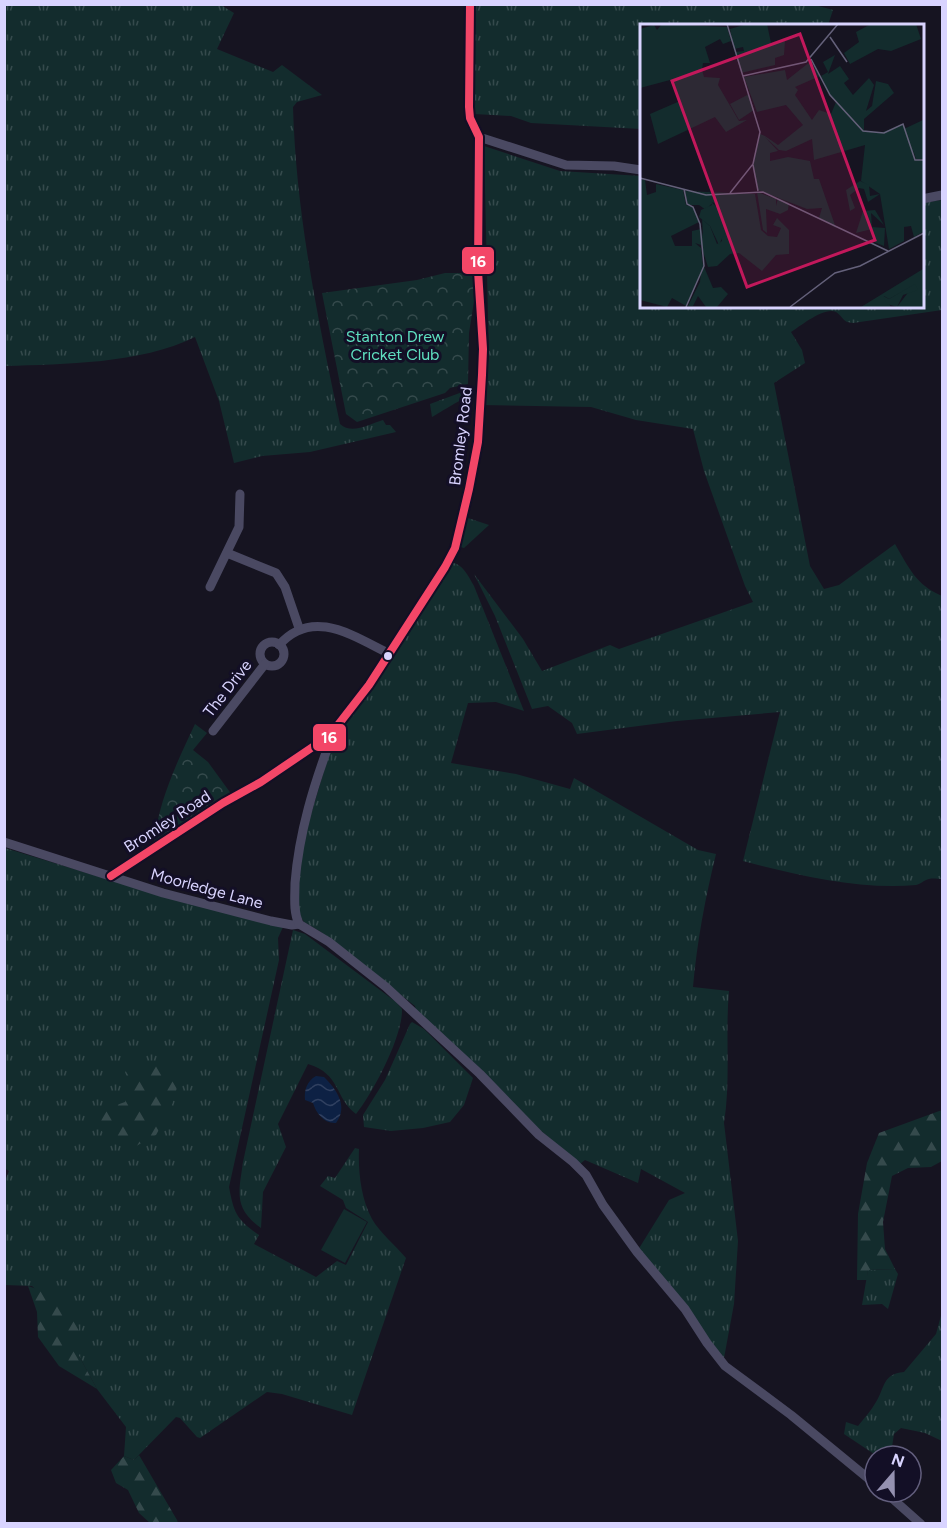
<svg xmlns="http://www.w3.org/2000/svg" width="947" height="1528" viewBox="0 0 947 1528" font-family="Figtree,sans-serif">
	<defs>
		<pattern id="grass-tufts" width="24" height="20" patternUnits="userSpaceOnUse" patternTransform="scale(1.5)"><rect width="24" height="20" fill="#132c2d"/><path d="M3 7l-1-3M5 7V3M7 7l1-3M15 17l-1-3M17 17v-4M19 17l1-3" fill="none" stroke="#354a4c"/></pattern>
		<pattern id="forest-firs" width="22" height="20" patternUnits="userSpaceOnUse" patternTransform="scale(1.5)"><rect width="22" height="20" fill="#132c2d"/><path d="M5 1l3.5 6h-7zM16 11l3.5 6h-7z" fill="#354a4c"/></pattern>
		<pattern id="park-crowns" width="20" height="18" patternUnits="userSpaceOnUse" patternTransform="scale(1.5)"><rect width="20" height="18" fill="#132c2d"/><path d="M2 6a3 3 0 1 1 6 0M12 15a3 3 0 1 1 6 0" fill="none" stroke="#354a4c"/></pattern>
		<pattern id="water-waves" width="16" height="10" patternUnits="userSpaceOnUse" patternTransform="scale(1.5)"><rect width="16" height="10" fill="#0d2144"/><path d="M0 5q4-4 8 0t8 0" fill="none" stroke="#304060"/></pattern>
	</defs>
	<rect width="100%" height="100%" fill="#161421"/>
	<g fill="url(#grass-tufts)">
		<path d="M811,4L833,10L828,25L641,26V129L531,123L511,116L474,114L475,5Z"/>
		<path d="M4,5H221L234,13L217,49L273,72L282,65L322,95L297,102L293,107C296,215 318,319 340,424C352,435 369,424 383,420L386,425H390L396,432L310,452L262,456L234,463L219,401L195,337C140,364 64,364 5,366Z"/>
		<path d="M484,146L560,171L641,176V306H922V203L942,200V310L853,323L847,322C843,320 840,314 836,312C825,306 800,326 791,332L802,350L805,363L774,383L810,566L824,589L839,585L895,544C909,568 916,585 942,596V879C938,879 933,878 929,879C924,880 921,884 916,885C861,890 796,875 743,861L780,712L677,721L577,734L572,723L548,706L532,709L495,616L474,574L523,639L542,671L610,645L619,649L753,602L745,586L704,471L693,429L636,420L591,407L482,405L489,357Z"/>
		<path d="M465,391L471,396C464,397 441,412 432,417L430,404Z"/>
		<path d="M465,517L489,525L464,548L457,546Z"/>
		<path d="M451,562C463,564 468,576 474,586L524,711L496,702L468,703L451,763L516,774L570,789L574,778L698,850L716,854C705,899 697,942 693,987L729,991C725,1035 731,1079 724,1123L738,1241L734,1304L724,1358L638,1250L669,1200L685,1193L641,1169L638,1183L585,1160L580,1164L540,1130L416,1011L415,1006L321,932L304,922L299,914L298,885L305,834L331,748L339,730L406,638L446,574Z"/>
		<path d="M5,848L156,894L283,927L278,938L279,960L229,1187C234,1213 236,1219 259,1235L254,1244L316,1277L337,1261L346,1265L368,1222L346,1208L343,1200L320,1186L328,1176L335,1178L355,1148L359,1149C358,1171 361,1199 372,1219C380,1233 396,1246 406,1258L352,1415L282,1394L267,1392L200,1438L197,1437L180,1418L176,1417L134,1460L124,1456L126,1427L97,1389L79,1356V1328L32,1286L5,1285L4,1183L9,1171L4,1168Z"/>
		<path d="M293,930L305,934L396,1002L402,1009C403,1036 373,1093 356,1114C334,1097 341,1074 308,1064L278,1124L286,1147L263,1192L261,1228C233,1208 239,1192 243,1162Z"/>
		<path d="M412,1022L424,1029L473,1078L464,1105L450,1122L423,1128L391,1131L364,1127L363,1115L385,1080L410,1024Z"/>
		<path d="M895,1269L898,1274L888,1309L882,1304L862,1305L868,1270Z"/>
		<path d="M942,1312V1441L925,1433L901,1428L894,1434L892,1447L883,1456H877L844,1434L846,1422L858,1426C864,1418 871,1411 876,1402C885,1388 882,1374 904,1372L936,1334Z"/>
	</g>
	<g fill="url(#forest-firs)">
		<path d="M137,1061H155L175,1070L178,1084L171,1108L156,1135L129,1150L111,1142L96,1124L108,1108L125,1102L131,1087L125,1072Z"/>
		<path d="M942,1110V1161L931,1167L908,1168L892,1176L883,1222L885,1249L895,1269L868,1270L867,1280H857L858,1214L867,1163L879,1133Z"/>
		<path d="M28,1286L52,1294L71,1306L79,1328V1356L97,1389L59,1366L38,1337L37,1312Z"/>
		<path d="M139,1455L177,1520L178,1523H150L139,1513L128,1490L116,1483L111,1470L124,1456L134,1460Z"/>
	</g>
	<g fill="url(#park-crowns)">
		<path d="M445,273H473L474,301L469,333L468,384L450,388L445,393L357,422L346,414L322,293L417,280Z"/>
		<path d="M195,724L207,733L193,750L208,762L232,795L154,842C159,800 177,762 195,724Z"/>
	</g>
	<path fill="#132c2d" d="M344,1209L367,1222L345,1263L321,1250Z"/>
	<path fill="url(#water-waves)" d="M316,1076L324,1077C336,1089 349,1106 336,1123C324,1124 316,1113 313,1103L305,1100C304,1090 307,1081 316,1076Z"/>
	<g fill="none" stroke-linecap="round" stroke-linejoin="round">
		<g stroke="#4a4962" stroke-width="9">
			<path d="M479,137L566,165L614,166L641,170"/>
			<path d="M922,199L942,195"/>
			<path d="M227,553L276,573L285,587L299,628"/>
			<path d="M210,587L239,527L240,494"/>
			<circle cx="272" cy="654" r="12"/>
			<path d="M279,645C313,607 353,636 390,654"/>
			<path d="M213,731L265,664"/>
			<path d="M4,842L163,893L271,921L292,925L299,924"/>
			<path d="M111,876L223,803L261,782L323,740L332,736L338,725L369,685L445,567L455,548L469,489L478,442L482,375L483,349L478,271L479,137L470,118L469,107L470,4"/>
			<path d="M299,924L329,942L386,987L480,1074L539,1135L573,1162L586,1175L603,1205L637,1252L685,1309L707,1343L725,1366L791,1415L875,1484"/>
			<path d="M299,924C293,911 295,897 295,883C299,832 314,784 332,736"/>
			<path d="M885,1492L921,1524"/>
		</g>
		<defs>
			<path id="bus-1" d="M111,876L223,803L261,782L323,740L332,736L338,725L369,685L445,567L455,548L469,489L478,442L482,375L483,349L478,271L479,137L470,118L469,107L470,4"/>
		</defs>
		<use href="#bus-1" stroke="#130f26" stroke-width="12"/>
		<use href="#bus-1" stroke="#f34667" stroke-width="8"/>
	</g>
	<circle fill="#d9d4ff" stroke="#130f26" stroke-width="2" cx="388" cy="656" r="5"/>
	<g text-anchor="middle" stroke-width="6" stroke-linejoin="round" paint-order="stroke">
		<g font-size="16" fill="#5fe0c0" stroke="#130f26">
			<text x="395" y="342">Stanton Drew<tspan x="395" dy="18">Cricket Club</tspan></text>
		</g>
		<g font-size="16" fill="#d9d4ff" stroke="#130f26">
			<text transform="translate(460 436) rotate(-83)" y="6">Bromley Road</text>
			<text transform="translate(227 688) rotate(-52)" y="6">The Drive</text>
			<text transform="translate(167 821) rotate(-33)" y="6">Bromley Road</text>
			<text transform="translate(207 888) rotate(15)" y="6">Moorledge Lane</text>
		</g>
	</g>
	<g transform="translate(640 24)">
		<rect width="284" height="284" fill="#161421"/>
		<path d="M22,0L87,3L91,17L83,20L80,15L65,23L70,39H63L62,46L64,53L80,54L78,61L99,97L107,96L86,108L75,93L18,120L10,90L40,77L30,56L0,64V5L14,1L17,6ZM107,0H127L131,19L145,17L144,31L135,34V41L101,49L95,28L104,27L103,23L94,25L90,5ZM231,0H276L281,15L251,27L238,25L210,40L204,29L219,18L216,8ZM195,31L188,50L200,42L209,55L204,59L213,71L229,54L234,61L226,87L232,82L236,57L248,60L254,69L224,95V107L190,71L181,52L188,48L183,38ZM171,37L180,52L155,63L158,66L155,71L172,96L179,86L191,90L196,78L222,106L240,109L262,101L266,104L283,96V135H276L273,126L275,136H283V208L274,213L271,202L264,203V217L249,225L240,170L221,157L225,121L174,136L172,115L146,127L139,126L125,113L138,127L130,129V137L148,133L170,137L174,155H179L196,204L179,194L182,184L167,185L118,166L113,141L120,110L125,112L138,121L163,101L146,81L117,88L104,53L145,46L147,56ZM0,155L5,156L7,171L16,168V160L43,166L46,181L53,183L59,198L31,212L35,222H52V207L61,205L63,212L62,195L70,202L77,220L82,217L78,184L73,178L66,186L59,181H48L45,167L115,170L121,206L128,212L137,213L141,204L133,201L137,194L149,206V230L136,231L122,247L99,229L90,230L77,242L68,243L61,221L55,219L61,224L63,244L46,282L32,274L27,283L0,276ZM117,168L136,175V182L138,174L149,179L148,186L140,190L126,185L127,209L123,206ZM235,186L244,201L231,189L232,203L245,204L244,222L234,218L232,205L216,209L223,187ZM283,245V283H257L273,262L249,275L244,272L251,283H221Z" fill="#132c2d"/>
		<path d="M220,157L229,161L230,172L240,170L228,178L224,165L219,164L210,171L215,184L210,187L206,166ZM70,177L78,184L85,208L79,221L70,202L59,193L61,186L72,181ZM62,238L73,264L81,263L88,270L77,283H66L58,272L53,282H48L60,258ZM275,260L278,266L263,271L257,283L247,280L243,272L249,275Z" fill="#132c2d"/>
		<path d="M109,70L114,86L99,96L90,80Z" fill="#132c2d"/>
		<path fill="none" stroke="#64617a" stroke-width="1.5" d="M87,0L120,108L113,140L90,169M190,13L207,38M171,35L190,71L223,107L244,109L263,100L275,136H284M103,52L166,38L198,0M113,141L118,167M0,154L66,171L123,168L248,227M44,165L47,180L53,183L60,200L64,242L46,283M150,283L195,249L220,242L284,209"/>
		<path fill="#c2185b" fill-opacity="0.15" stroke="#c2185b" stroke-width="3" d="M160,10L235,216L107,263L32,57Z"/>
		<rect width="284" height="284" fill="none" stroke="#d9d4ff" stroke-width="3"/>
	</g>
	<g stroke="#130f26" stroke-width="2">
		<rect x="461" y="246" width="34" height="29" rx="6" fill="#f34667"/>
		<rect x="312" y="723" width="35" height="29" rx="6" fill="#f34667"/>
	</g>
	<g font-size="16" text-anchor="middle" font-weight="bold" fill="#fff">
		<text x="478" y="267">16</text>
		<text x="329" y="743">16</text>
	</g>
	<rect width="947" height="1528" fill="none" stroke="#d9d4ff" stroke-width="12"/>
	<g transform="translate(893 1474) rotate(20)"><circle r="28" fill="#130f26" stroke="#625e7d" stroke-width="1.5"/>
	<path d="M0-4.5L10 22L0 15L-10 22Z" fill="#9591b1"/>
	<text y="-9" font-size="16" font-weight="bold" text-anchor="middle" fill="#d9d4ff">N</text>
	</g>
</svg>
